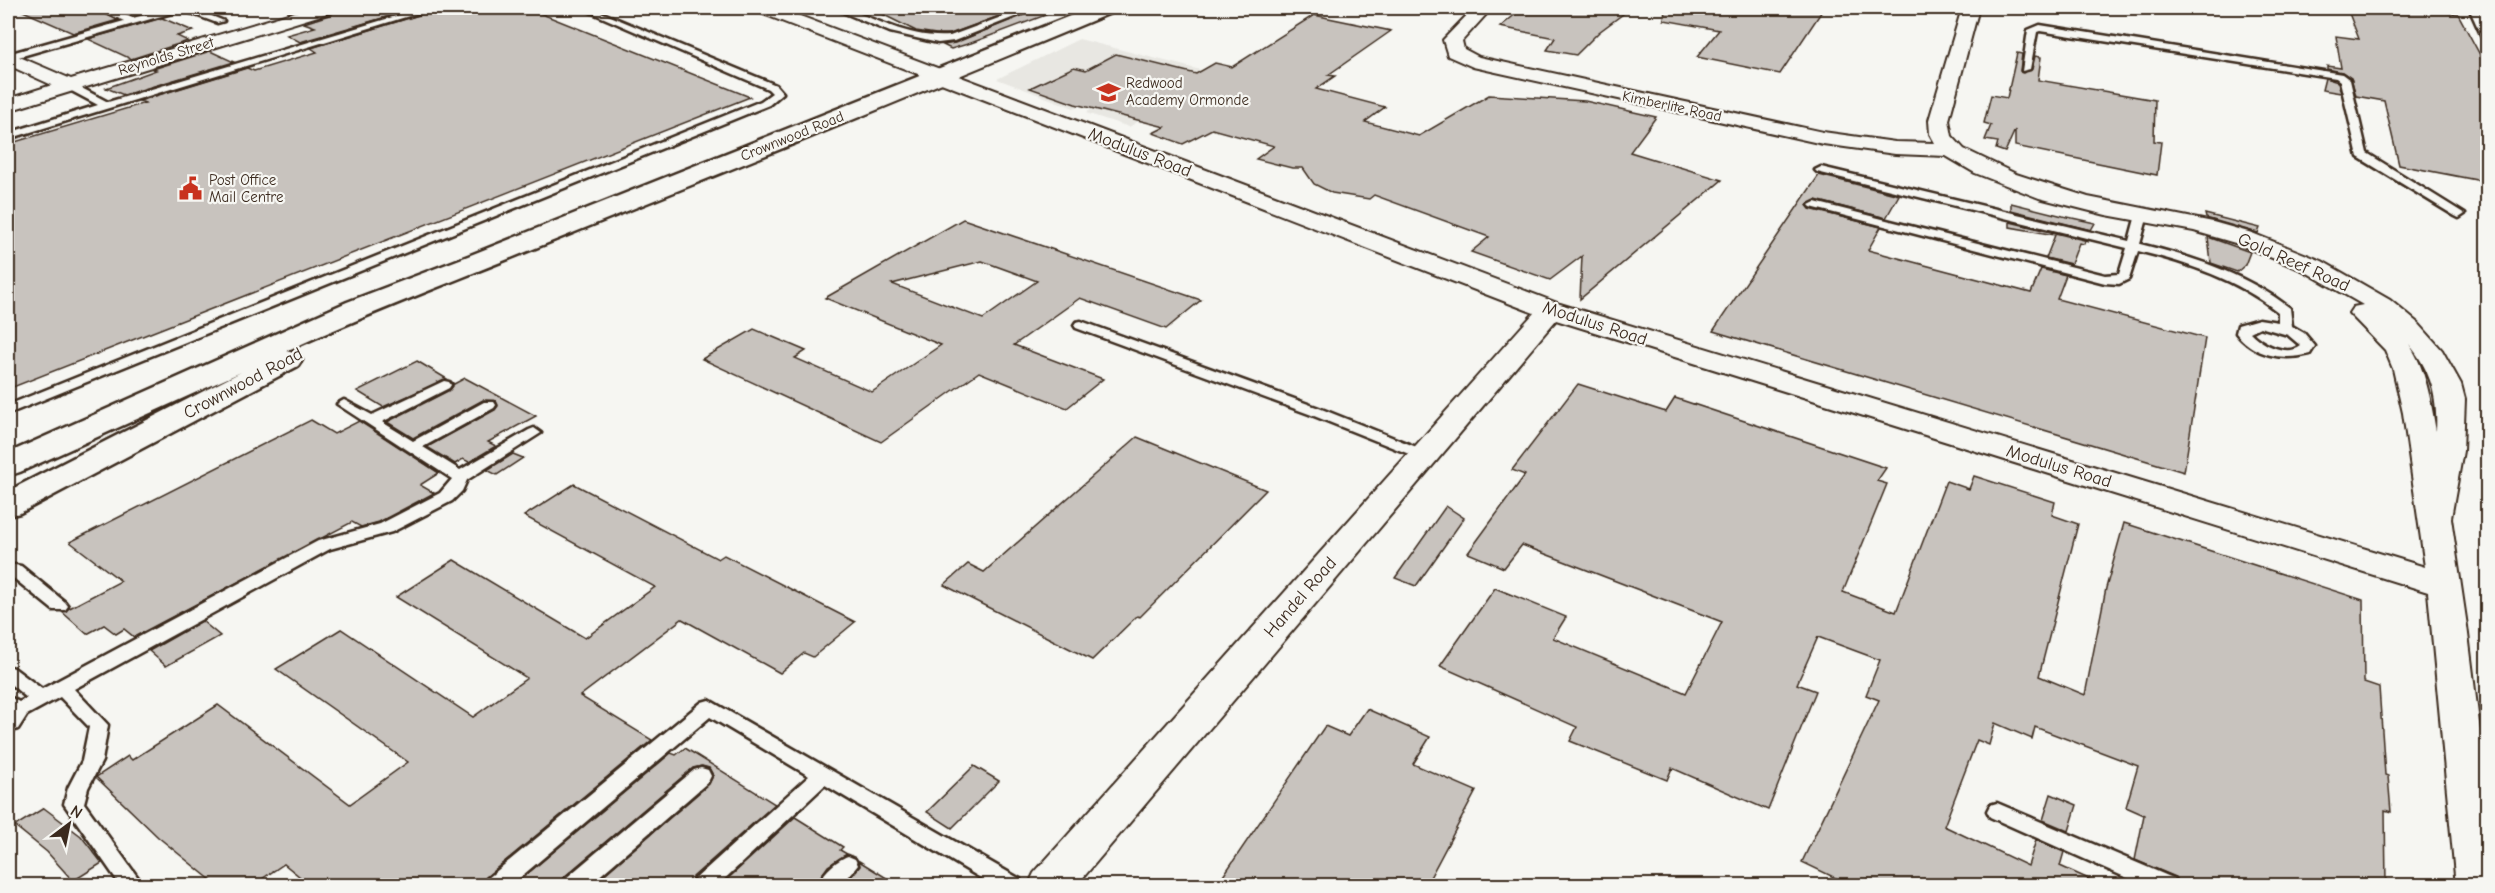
<svg xmlns="http://www.w3.org/2000/svg" width="2495" height="893" viewBox="0 0 2495 893" font-family="'Comic Neue',sans-serif">
	<rect width="100%" height="100%" fill="#f6f6f2"/>
	<filter id="ink" filterUnits="userSpaceOnUse"><feTurbulence type="fractalNoise" baseFrequency=".0167" numOctaves="2"/><feDisplacementMap in="SourceGraphic" scale="12" xChannelSelector="R" yChannelSelector="G"/><feConvolveMatrix kernelMatrix="1 2 1 2 8 2 1 2 1" color-interpolation-filters="sRGB"/></filter>
	<g filter="url(#ink)">
		<path fill="#e8e7e2" d="M1079,39L1216,74L1129,127L1086,113L1093,108L1082,104L1074,108L997,79Z"/>
		<g fill="#c8c3be" stroke="#3b2a1e" stroke-width="1.5" fill-rule="evenodd">
			<path d="M16,8H94L118,20L73,33Z"/>
			<path d="M336,8H417L300,42L287,35L315,27L304,23L332,14Z"/>
			<path d="M437,8H527L750,97L8,389V144L145,103L139,101L247,68L254,71L317,52L311,48L436,10Z"/>
			<path d="M870,8H1021L950,34H936L916,31Z"/>
			<path d="M1039,8H1059V10L971,43L951,49L943,45L955,43Z"/>
			<path d="M1523,8H1631L1599,32L1576,55L1547,50L1555,38L1500,27Z"/>
			<path d="M1665,8H1824L1780,74L1697,57L1719,30L1664,20Z"/>
			<path d="M2347,8H2413L2458,14L2487,68V182L2399,165L2384,101L2356,96L2351,78L2342,72L2327,69V66L2341,68L2336,36L2359,39Z"/>
			<path d="M1314,15L1391,31L1328,75L1335,76L1316,89L1385,107L1365,122L1419,136L1489,95L1585,101L1656,117L1630,152L1722,180L1580,299L1582,256L1550,280L1471,252L1489,237L1374,195L1369,199L1332,193L1314,184L1303,168H1292L1256,159L1274,146L1212,129L1183,144L1153,133L1165,127L1075,104L1030,88L1074,67L1086,70L1116,54L1196,74L1215,63L1232,67Z"/>
			<path d="M162,18L193,31L177,36L188,41L131,59L88,39Z"/>
			<path d="M210,51L234,62L124,95L106,88L156,70L153,69Z"/>
			<path d="M2017,53L2022,54L2020,71L2023,73L2032,69L2035,56L2041,57L2038,80L2155,100L2154,141L2161,142L2157,175L2015,146V130L2005,152L1996,149L1998,142L1985,140L1991,125L1984,123L1991,95L2007,98Z"/>
			<path d="M2325,78L2338,82L2341,93L2322,90Z"/>
			<path d="M1819,175L1899,195L1886,218L1816,200L1807,205L1810,209L1881,227L1868,250L2031,293L2041,269L2066,275L2057,299L2205,338L2184,472L1713,331Z"/>
			<path d="M2011,203L2063,216L2095,223L2091,230L2011,210Z"/>
			<path d="M2205,214L2260,228L2258,233L2206,218Z"/>
			<path d="M963,219L1201,300L1166,329L1080,298L1014,345L1103,379L1067,408L979,372L881,442L702,359L754,329L806,351L795,358L872,392L941,345L825,298ZM982,261L1037,281L983,319L892,284Z"/>
			<path d="M2010,222L2088,241V242L2085,241L2084,244L2079,243L2071,264L2046,258L2055,235L2010,227Z"/>
			<path d="M2208,237L2250,252L2245,265L2237,272L2211,263Z"/>
			<path d="M417,361L447,379L383,407L357,391Z"/>
			<path d="M465,378L536,416L488,442L496,446L469,462L463,459L455,464L427,447L495,410L498,406L496,401L483,400L413,438L387,422L450,390L453,386L452,382L454,384Z"/>
			<path d="M1578,384L1666,412L1675,398L1886,468L1877,481L1887,484L1843,592L1896,612L1946,481L1969,489L1974,476L2055,502L2052,515L2078,524L2039,676L2085,695L2106,588L2124,523L2363,600L2364,682L2379,687L2385,775L2388,776L2391,812L2385,810L2386,885H2180L2176,877L2135,860L2144,815L2126,807L2138,766L2035,727L2032,739L1995,723L1989,745L1977,740L1944,826L2028,866L2036,840L2064,852L2060,866L2102,885H1850L1802,862L1879,700L1866,695L1880,660L1818,637L1797,684L1816,691L1768,810L1672,768L1667,780L1570,741L1577,727L1440,666L1495,588L1566,617L1553,638L1686,693L1722,622L1522,545L1504,568L1468,553L1525,475L1512,470Z"/>
			<path d="M311,420L334,434L359,421L439,473L420,485L434,493L379,522L361,527L352,522L134,637L124,629L116,634L104,625L87,634L62,612L121,581L70,542Z"/>
			<path d="M1137,437L1266,490L1140,617L1137,616L1092,660L944,585L968,564L984,572Z"/>
			<path d="M513,454L523,458L497,475L487,470Z"/>
			<path d="M574,484L718,559L724,555L855,622L813,657L804,653L780,673L682,619L580,696L652,740L486,877L482,885H310L284,864L253,885H217L158,837L96,777L128,756L132,760L218,705L350,804L408,762L276,669L341,629L473,717L527,678L396,597L454,560L585,638L655,587L524,516Z"/>
			<path d="M1446,506L1464,518L1416,586L1395,578Z"/>
			<path d="M202,621L220,636L166,666L149,651Z"/>
			<path d="M1367,709L1430,737L1413,764L1476,791L1426,885H1217L1325,726L1348,736Z"/>
			<path d="M685,748L775,804L693,877L690,885H592L709,784L713,775L709,768L702,766L693,768L564,877L560,885H514L671,753L676,755Z"/>
			<path d="M974,766L999,781L952,828L927,812Z"/>
			<path d="M2051,794L2077,805L2069,831L2043,820Z"/>
			<path d="M44,808L81,836L102,863L73,881L47,852L15,826Z"/>
			<path d="M795,817L843,847L840,850L847,854L828,866L815,885H721Z"/>
			<path d="M859,861L898,885H844L860,866Z"/>
		</g>
		<g fill="none" stroke-linecap="round" stroke-linejoin="round">
			<defs>
				<g id="service">
					<path d="M96,8H107L133,18L171,8H192L224,21L217,23L182,10L8,60V54L124,21Z"/>
					<path d="M423,8H435L8,139V133L98,105L66,88V84H74L108,102Z"/>
					<path d="M581,8H591L776,85L783,93L769,105L8,414V405L761,101L772,93L768,89Z"/>
					<path d="M833,8H844C878,20 912,39 950,36L1026,8H1037L954,41L938,43L890,32Z"/>
					<path d="M2469,8H2477L2488,29V42L2483,39Z"/>
					<path d="M2040,25L2342,74L2350,80L2367,153L2465,214L2459,218L2455,216L2358,157L2340,81L2336,78L2040,31L2037,32L2030,69L2022,71L2028,30Z"/>
					<path d="M1821,167L2129,241L2136,215L2142,211L2146,213L2148,215L2140,244C2193,257 2246,274 2290,308L2292,326L2304,333L2315,346L2310,354C2283,361 2254,356 2236,333L2238,325L2259,319L2278,322V312C2238,280 2188,263 2138,251L2129,279L2119,284L2105,283L1811,207L1809,205L1815,202L2105,275L2119,274L2127,248L1817,172L1815,170ZM2260,327L2288,335L2301,346C2286,357 2261,344 2250,332Z"/>
					<path d="M1081,321L1319,408L1429,452L1432,455L1429,458H1419L1309,414L1076,328L1074,325L1076,322Z"/>
					<path d="M444,381L449,382L451,385L449,388L382,422L413,441L484,402H494L496,405L494,408L423,447L460,470L529,430L534,428L541,433L467,480L462,491L452,501L392,532L330,549L74,689L108,725L102,761L88,788L84,803L144,886H121L64,804L68,788L82,761L89,727L60,697L27,715L18,729L8,733V696L19,702L27,698L8,682V666L14,668L42,689L318,541L380,524L440,493L452,479L337,404L344,400L372,415Z"/>
					<path d="M8,564L21,566L65,602L68,606L65,610H53L11,576H8Z"/>
					<path d="M709,700L1020,879L1023,886H994L825,785L717,886H692L695,879L809,776L710,717L510,886H484L487,879L702,702Z"/>
					<path d="M701,768L708,770L711,776L708,782L588,886H562L565,879L694,770Z"/>
					<path d="M1997,803L2175,879L2178,886H2145L1990,817L1987,811L1990,805Z"/>
					<path d="M848,856L855,859L858,865L841,886H817C822,874 836,860 848,856Z"/>
				</g>
				<g id="minor">
					<path d="M308,8H334L331,12L8,111V99L52,85L8,65V52L71,79Z"/>
					<path d="M756,8H779L1560,304L2425,567L2403,413L2393,369L2385,350L2349,313L2353,307L2363,305L2304,271L2235,243L2194,231L2106,215L2039,198L1975,173L1946,156L1895,154L1823,144L1473,67L1448,56L1443,40L1474,8H1492L1462,41L1464,49L1479,57L1823,132L1895,142L1935,143L1930,134L1929,120L1962,8H1979L1949,120L1952,136L1964,149L2016,174L2088,197L2213,222L2252,233L2322,261L2390,300L2419,324L2442,350L2461,384L2465,399L2463,451L2451,518L2467,626L2488,795V886H2456L2428,592L1556,320L1076,886H1028L1034,873L1534,313L758,12ZM2409,344C2431,371 2438,397 2436,431C2431,402 2426,369 2409,344Z"/>
				</g>
				<path id="secondary" d="M1090,8H1116L1113,12C934,87 755,160 575,232C478,272 381,308 286,351L298,354L302,360L298,366L20,513L8,516V491L241,372L20,472L8,476V453L347,302L468,256Z"/>
			</defs>
			<use href="#service" stroke="#3b2a1e" stroke-width="5"/>
			<use href="#minor" stroke="#3b2a1e" stroke-width="4"/>
			<use href="#secondary" stroke="#3b2a1e" stroke-width="5"/>
			<use href="#service" fill="#f6f6f2" fill-rule="evenodd"/>
			<use href="#minor" fill="#f6f6f2" fill-rule="evenodd"/>
			<use href="#secondary" fill="#f6f6f2" fill-rule="evenodd"/>
		</g>
	</g>
	<defs>
		<symbol id="school-bare" viewBox="-9 -9 18 18"><path d="M0-5L7-2L0 1L-7-2ZM-4 1L0 2.5L4 1V4Q0 6-4 4Z" fill="#c8321e" stroke="#f6f6f2" stroke-width="2.5" paint-order="stroke"/></symbol>
		<symbol id="civic-bare" viewBox="-9 -9 18 18"><path d="M-.6-6.5H3V-4.5H.6V-3L4-1V1h2V6H-6V1h2V-1L-.6-3ZM-1.2 2.5V6h2.4V2.5Z" fill="#c8321e" stroke="#f6f6f2" stroke-width="2.5" paint-order="stroke"/></symbol>
	</defs>
	<g fill-rule="evenodd">
		<use href="#school-bare" x="1092" y="76" width="33" height="33"/>
		<use href="#civic-bare" x="174" y="172" width="33" height="33"/>
	</g>
	<g text-anchor="middle" stroke-width="4.5" stroke-linejoin="round" paint-order="stroke">
		<g font-size="15" fill="#3b2a1e" stroke="#f6f6f2">
			<text transform="translate(166 56) rotate(-17)" y="5">Reynolds Street</text>
			<text transform="translate(1672 106) rotate(12)" y="5">Kimberlite Road</text>
			<text transform="translate(792 136) rotate(-22)" y="5">Crownwood Road</text>
		</g>
		<g font-size="15" fill="#3b2a1e" stroke="#f6f6f2" text-anchor="start">
			<text x="1126" y="88">Redwood<tspan x="1126" dy="17">Academy Ormonde</tspan></text>
			<text x="209" y="185">Post Office<tspan x="209" dy="17">Mail Centre</tspan></text>
		</g>
		<g font-size="18" fill="#3b2a1e" stroke="#f6f6f2">
			<text transform="translate(1140 152) rotate(21)" y="6">Modulus Road</text>
			<text transform="translate(2294 262) rotate(24)" y="6">Gold Reef Road</text>
			<text transform="translate(1595 323) rotate(18)" y="6">Modulus Road</text>
			<text transform="translate(243 383) rotate(-28)" y="6">Crownwood Road</text>
			<text transform="translate(2059 466) rotate(17)" y="6">Modulus Road</text>
			<text transform="translate(1300 597) rotate(-49)" y="6">Handel Road</text>
		</g>
	</g>
	<rect width="2495" height="893" fill="none" stroke="#f6f6f2" stroke-width="30"/>
	<rect x="15" y="15" width="2465" height="863" fill="none" stroke="#3b2a1e" stroke-width="2" filter="url(#ink)"/>
	<g transform="translate(69 824) rotate(32)" stroke="#f6f6f2" stroke-width="4.5" paint-order="stroke">
	<path d="M0-4.5L10 22L0 15L-10 22Z" fill="#3b2a1e"/>
	<text y="-9" font-size="16" font-weight="bold" text-anchor="middle" fill="#3b2a1e">N</text>
	</g>
</svg>
